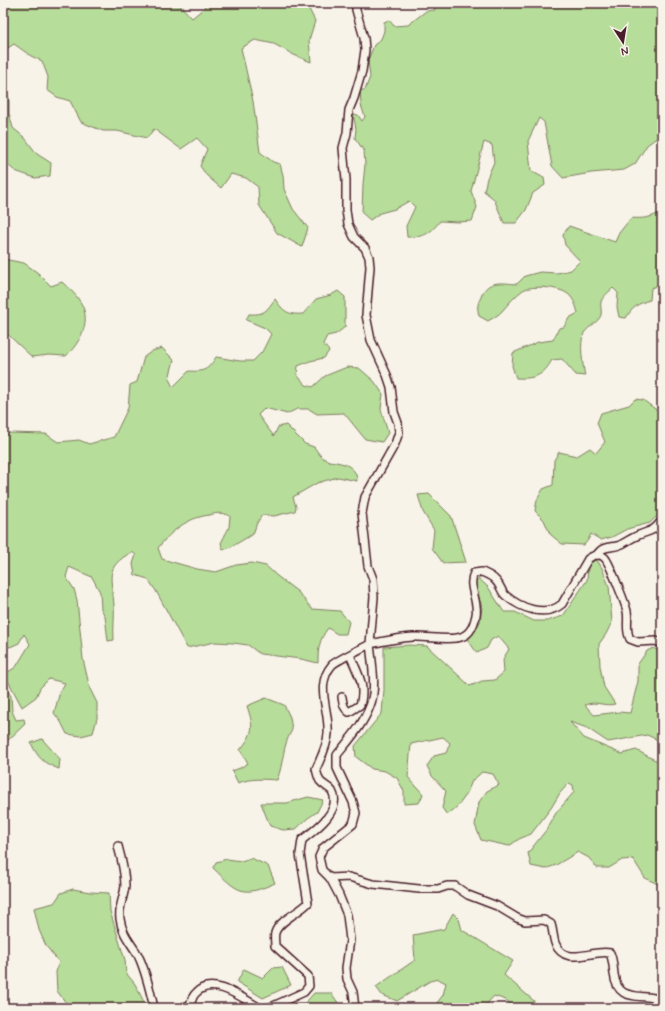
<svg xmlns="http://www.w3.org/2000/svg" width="665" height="1011" viewBox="0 0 665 1011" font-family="Mynerve,sans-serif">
	<rect width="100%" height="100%" fill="#f7f3e8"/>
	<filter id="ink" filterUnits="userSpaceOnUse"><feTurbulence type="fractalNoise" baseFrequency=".025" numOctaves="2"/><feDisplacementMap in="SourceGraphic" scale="8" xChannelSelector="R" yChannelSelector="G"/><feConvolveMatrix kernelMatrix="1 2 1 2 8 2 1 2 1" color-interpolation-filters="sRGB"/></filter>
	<g filter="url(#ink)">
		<g fill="#b6dd99" stroke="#807e62">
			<path d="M3,3H178L192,18L203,9L207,3H308V7L315,21L309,40L311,62L294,55L274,44L255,40L241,48L253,101L260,152L273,162L280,164L283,175L284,189L293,209L308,228L302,247L277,233L259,205L258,187L246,178L231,174L221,188L207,176L200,166L207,149L197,138L181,149L154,129L147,138L117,131H103L81,122L70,101L57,97L47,90L48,77L42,61L31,56L14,44L3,51Z"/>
			<path d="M433,3H662V134L647,145L635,164L624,170L591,173L563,178L552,166L544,122L539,118L528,141L531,171L544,178L545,185L533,193L526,210L516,223H504L494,199L484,191L487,178L494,162L492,145L484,142L471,191L477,207L472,221L457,222L440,221C429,235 424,237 407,237L406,226L415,207L409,201L395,209L380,213L370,220L362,213L363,184L365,165L364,151L355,138L356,129L353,114L358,115L362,121L365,117L361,105L360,90H365L370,77L368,60L374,45L381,39L384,31V22L389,20L394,26L408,25L426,11L435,10Z"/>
			<path d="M3,81L5,84L9,99V113L13,128L25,138L37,154L51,163L50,176L35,178L15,171L3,161Z"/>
			<path d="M662,211V285H659L651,288L650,300C638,303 632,308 626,318L619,317L617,307L618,293L613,288C609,292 602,297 601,302C600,306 602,311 601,315C598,323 589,326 584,333C579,343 583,366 585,376L576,375L562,359L552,360C543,376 535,379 516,378L512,366L513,353L538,342L553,340L559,328L564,327L569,318L578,313C576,306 574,299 568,294C560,287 531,285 523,290C515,296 509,303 503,310C499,315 493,318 488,321L479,316C477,307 477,305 481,297C487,279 502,283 517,284L525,276L540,272L557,273L571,270L580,261L565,245L563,235L569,226L615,242L619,233L631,218C643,219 652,218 662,211Z"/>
			<path d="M3,259L24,263L38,273L51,286L62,282C67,287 75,293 79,300C93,319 81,342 66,356L49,355L32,357L3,330Z"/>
			<path d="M338,291L345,297V327L336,334L327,336L323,344L329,351L324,358L310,361L298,366L297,375L306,385L313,387L325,376L347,367L359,368L374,381L383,394L381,409L388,433L382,442L365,439L344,413L317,414L309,409H297L287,414L265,408L258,415L266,426L274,436L278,427L286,425L305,444L314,447C318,452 321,458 327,460C330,462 333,461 336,462C348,464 357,469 357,481L338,477L317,483L293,497L296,507L295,511L274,516L262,515L257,523L253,534L231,547L223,550L221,543L229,527L230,516C222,512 217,513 209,515C187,518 171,531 158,548L162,559L197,569L216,572L236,565L252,563L266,566L277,576L298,592L312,609L340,611L349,622L346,634H337L328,628C319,640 318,649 318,663L301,659L260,654L248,645L233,643L215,642L187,648L156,591L148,579L135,575L133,564L136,555L132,552C103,568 112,578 114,605C115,616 113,628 114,640L108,641L105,616L101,609L100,592L92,577L69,567L66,577L74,589L77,600L83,659L90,689L97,703V718L93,733L81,736L67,734L61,722L54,713L60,692L65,683L49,679L40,688L36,697L22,707L6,677L8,672L16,667L30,644L24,634L19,643L10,647L3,645V439L9,433L46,434L58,442L79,440L89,444L114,437L128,408L130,385L137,382L144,357L152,351L162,348L174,360L169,379L173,387L189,371C204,372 208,370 216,357L240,361H253L262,352L271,334L265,328L246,320L249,314C265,315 266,311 275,299C284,312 288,315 303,314L316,299L331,295Z"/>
			<path d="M635,399L643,400L662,414V511L650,523L627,529L612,537L601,540L591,534L588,540L584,545L562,544L550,534L544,520L535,511L537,500L543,489L553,485L554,460L559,452L577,456L590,448L596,453L605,442L597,423L601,413L629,405Z"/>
			<path d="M429,494L451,516L466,562L443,563L432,548L434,530L423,512L418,495Z"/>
			<path d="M592,560H597L602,568L609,586L612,622L606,634L599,644L600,666L604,687L615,704C604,707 596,700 585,705L594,715L619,712L630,713L638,681V664L647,651L653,648L661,652L662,690L660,719L662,726V742L647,735L608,742L587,728L570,722L584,738L622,754L636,750L657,761L662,762V886L645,878L633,859L622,860L609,868H597L589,858L578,852L556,865L545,869L531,866L528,853L547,829L556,813L574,792L573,785L569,783L560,793L551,808L531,834L519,839L509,846L481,840L475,825L479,802L487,791L499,785L493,774L482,772L472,781L466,795L458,806L447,815L442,808L446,791L432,776L427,766L434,756L446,753L450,743L443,737L411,744L408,777L423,794L419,803L404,804V791L397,778L385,771L372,769L356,757L355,746L382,713L384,690V647L409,645L427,646L470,686L482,681L495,680L504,672L503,659L509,649L498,636L491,640L487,648L477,653L468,640L480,622L482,607L474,584L479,579L488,587L504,612H515L534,621H547L563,616L587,580L588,566Z"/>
			<path d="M3,683L11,696L12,711L16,720L24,719L25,724L3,745Z"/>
			<path d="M266,698L284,705L290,717L292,730C282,746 284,763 277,780C263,779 251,778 238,783L232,771L240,768L248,763L240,750C254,733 254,727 247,706Z"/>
			<path d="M42,739L60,759L59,769C43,763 38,758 31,743Z"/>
			<path d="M308,797L323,800L317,812L308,818L296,829L283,830L270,826L261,803H287Z"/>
			<path d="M251,858L268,866L275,883C242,898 238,892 213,868L216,862L227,859L241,861Z"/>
			<path d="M73,889L90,892L109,893L110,911L125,960L126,973L135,984L147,1008H70L57,991L56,972L59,962L46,946L39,930L34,908L54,903L61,893Z"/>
			<path d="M453,913L459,919L462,930L513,961L504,975L534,1001L533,1007L535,1008H515L506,1000L494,996L483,1008H433L443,995L446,983L438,979L430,981L397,1001L382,995L376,987L415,960L413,935L444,929Z"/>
			<path d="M282,967L291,985L263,998L237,982L244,969L263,978L273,968Z"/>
			<path d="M314,993H331L342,1008H301Z"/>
		</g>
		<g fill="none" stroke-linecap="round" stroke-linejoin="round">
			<defs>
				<g id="minor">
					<path d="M597,555C603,544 613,549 622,544C628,541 633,537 639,535C651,530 653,532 662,520"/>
					<path d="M342,697C343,703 343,708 349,712L360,705C366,685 358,674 350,655"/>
					<path d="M118,846C121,857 125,874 125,886C124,897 118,908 120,919C122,934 131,943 138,955C146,972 150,990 154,1008"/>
					<path d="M330,878L349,877L373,884L419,889H438L447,886H455L468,895L497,906L517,918L525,921L544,920L551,924C553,930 553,937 555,943C565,968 592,949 610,953C613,960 613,966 614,974C617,999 633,995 654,998L657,1004L658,1008"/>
					<path d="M189,1008C191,1003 192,997 195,994C211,974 244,999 260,1008"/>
					<path d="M266,1008L271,1007L304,992L309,986L308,976L275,946C275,942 274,937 275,933C278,921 300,912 308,903L300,854L302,840C315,830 343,810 332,791C329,787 323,785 320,781C318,778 317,772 316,769C321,757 327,747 328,734C330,710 314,686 332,665C337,660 363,648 370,644L374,597L373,579L368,566L362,513L365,497L395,444L399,432L398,423L394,412L391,387L387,375L371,340L366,315L370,267L369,257L365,248L354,237L348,224L346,210V180L343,148L347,133L349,110L354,98L362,71L365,50L364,38L356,10V3"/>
					<path d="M355,1008L353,992L347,979L346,968L350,940L347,915L339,895L330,878L322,870L319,857L323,848L353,824L356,813L353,802L337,768V755C349,740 363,725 370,706C377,689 372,663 370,644C384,641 398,638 413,637C426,636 449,641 461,637C471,634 474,624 476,615C479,601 467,586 474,573L482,572C486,574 492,576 495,580C500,584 501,591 505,595C520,608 545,618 562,604L588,559C593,555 600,553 605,558C610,564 625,603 627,611C629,621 625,629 630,639L638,642L656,641L662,644"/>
				</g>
			</defs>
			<use href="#minor" stroke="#4a1f2b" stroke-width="10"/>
			<use href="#minor" stroke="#f7f3e8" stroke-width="7"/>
		</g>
	</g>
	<rect width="665" height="1011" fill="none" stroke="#f7f3e8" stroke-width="16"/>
	<rect x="8" y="8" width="649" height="995" fill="none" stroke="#4a1f2b" stroke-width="1.5" filter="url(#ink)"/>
	<g transform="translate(623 42) rotate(168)" stroke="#f7f3e8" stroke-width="3" paint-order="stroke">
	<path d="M0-3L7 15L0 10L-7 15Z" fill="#4a1f2b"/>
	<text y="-6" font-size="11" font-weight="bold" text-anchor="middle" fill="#4a1f2b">N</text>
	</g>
</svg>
